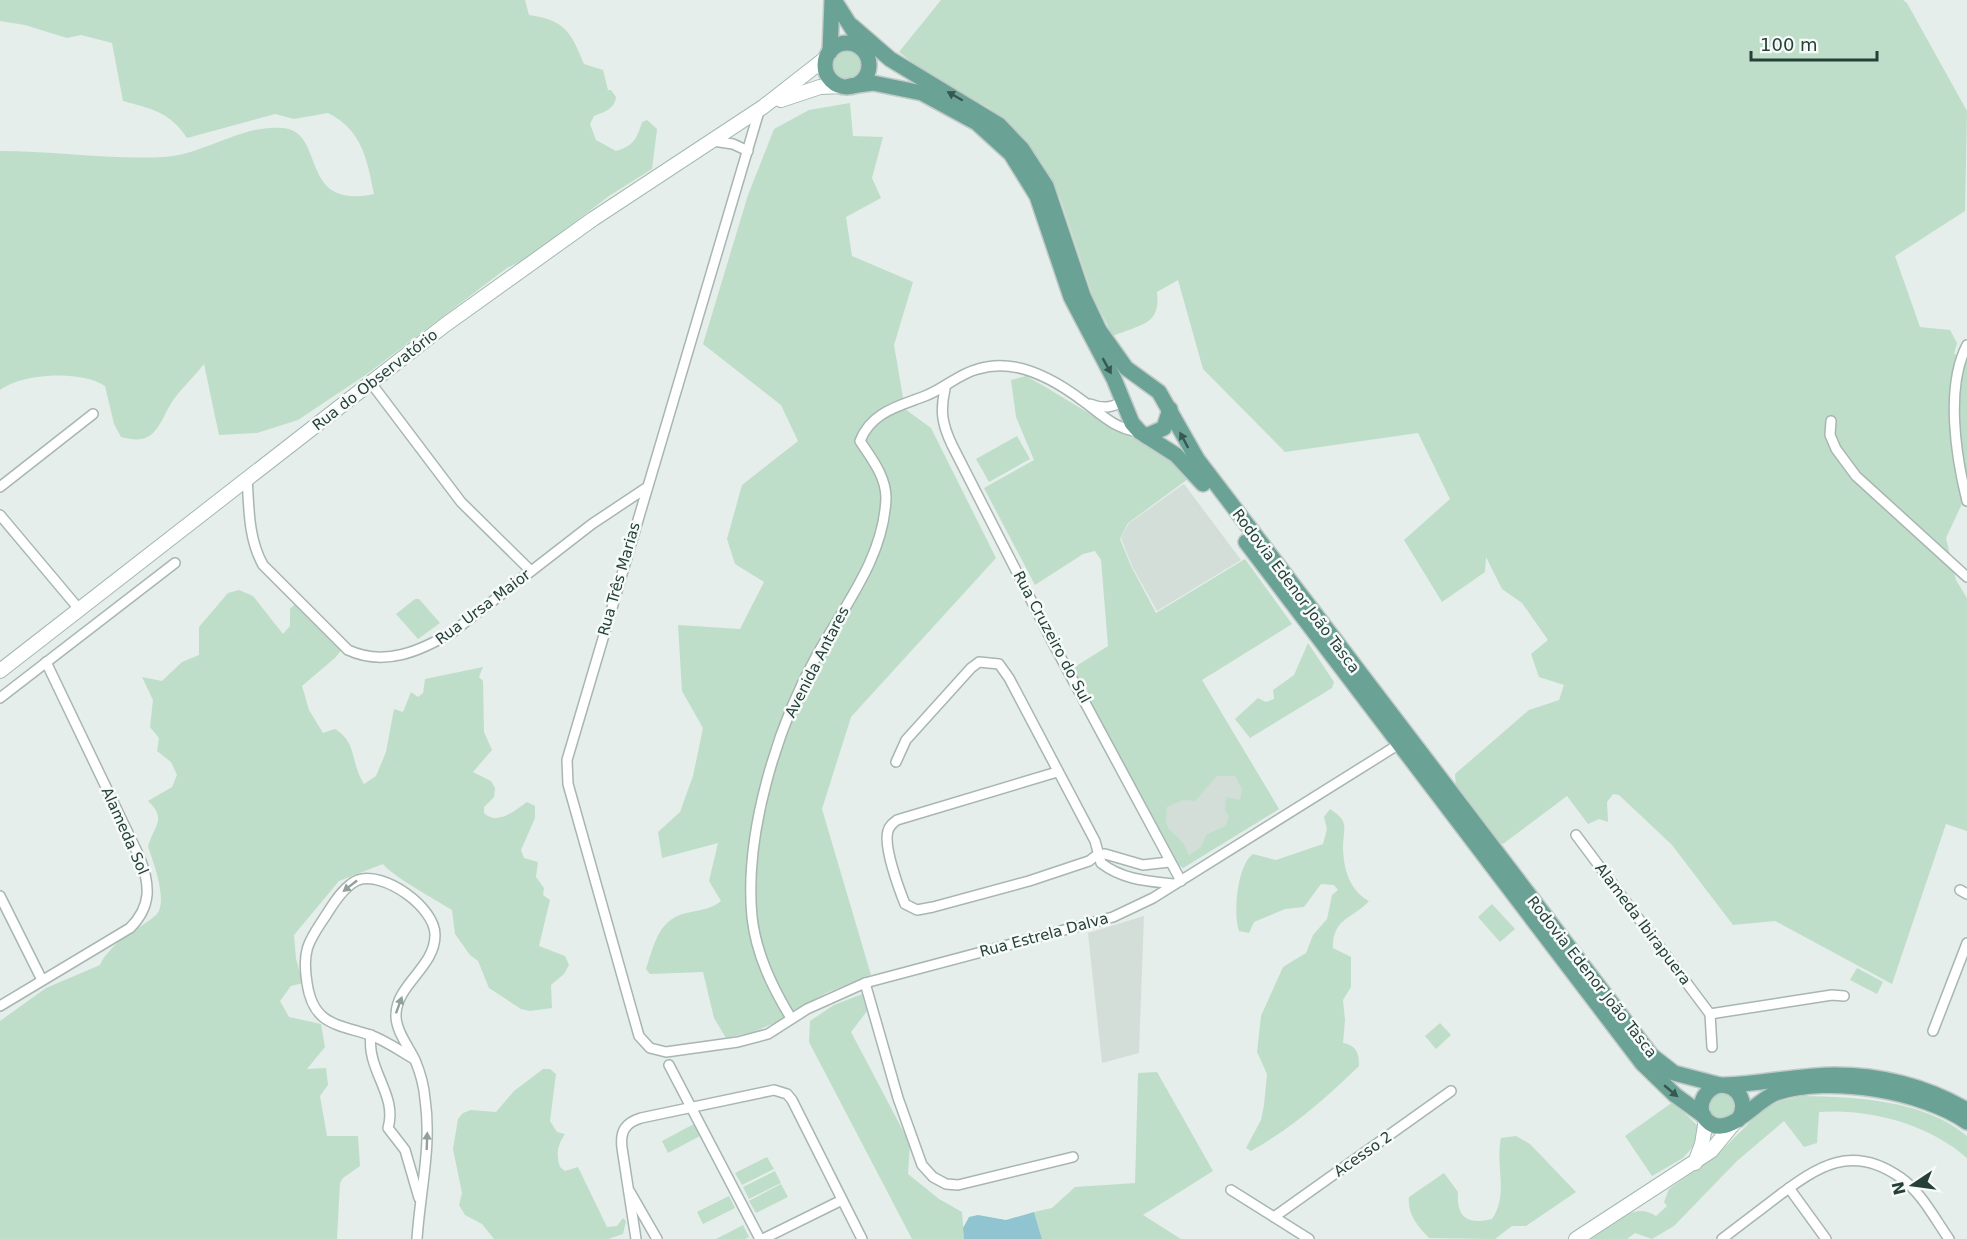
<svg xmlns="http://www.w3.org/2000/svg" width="1967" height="1239" viewBox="0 0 1967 1239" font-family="'DejaVu Sans',sans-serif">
	<rect width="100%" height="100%" fill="#e5eeea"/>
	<g fill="#d3ded9">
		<path d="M1184,484L1241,560L1157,611L1132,566L1121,538L1129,523Z"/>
		<path d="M1240,744L1279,809L1183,868L1146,806Z"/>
		<path d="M1144,916L1139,1053L1102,1063L1088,933Z"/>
	</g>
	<g fill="#bfdec9" fill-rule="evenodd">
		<path d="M0,0H525L529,15C565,20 571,32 584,64L603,70L608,90H611L616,97C615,109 604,112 594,116L590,124L596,140L616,151C634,146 637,138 642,122L647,120L657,129L652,169L609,196L528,258L507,268L367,374L298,420L257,433L219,435L204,364C193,378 179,390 170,405C157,429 153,446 121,437L114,424L105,386C81,370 23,373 0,390V151C54,151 109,160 164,157C204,155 242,124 283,128C327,132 297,210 374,194C367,159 362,130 328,113L294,119L275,114L187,138C170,112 152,109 123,101L112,43L81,35L67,38L25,25L0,21Z"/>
		<path d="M941,0H1903L1907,3L1967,111L1965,211L1895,256L1920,327L1950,330L1957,343L1954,354L1967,358V493L1946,538L1956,580L1967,598V831L1946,824L1892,984L1775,921L1733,925L1672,845L1619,795L1613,794L1607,802L1608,822L1599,819L1588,824L1567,796L1503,844L1495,840L1456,788L1455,774L1529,710L1559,700L1564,685L1539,677L1531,654L1548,640L1522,603L1502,589L1486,557L1485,572L1442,602L1404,540L1450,499L1418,433L1285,452L1203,369L1178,280L1157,292C1161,326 1140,324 1113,336L1093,297L1060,198L1042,163L1013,129L989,108L930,76L899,52Z"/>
		<circle cx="848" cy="65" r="16"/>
		<path d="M850,103L853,136L883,137L872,178L881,198L846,217L852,256L913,282L894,345L905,409L931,428L996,558L851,717L822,809L871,975L826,993L780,1021L753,1032L726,1038L714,1018L703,972L650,974L646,969C655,942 659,917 691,912C704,909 711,909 721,901L709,881L718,843L662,858L658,832L680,812L693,776L703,728L682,691L678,625L740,629L764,582L735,564L727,539L742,485L798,441L781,405L703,344L748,195L774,129L809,110Z"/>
		<path d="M1026,376C1055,392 1083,410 1112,427C1137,442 1173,450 1188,479L1128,523L1120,539L1131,566L1156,613L1245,559L1292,624L1202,680L1279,809L1183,868L1173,862L1144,801L1073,668L1108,646L1101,560L1095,551L1083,554L1035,585L984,488L1034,460L1016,417L1011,380ZM1217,776H1235L1242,789L1240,800L1226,797L1225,810L1229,817L1225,826L1206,835L1201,847L1189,855C1187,852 1185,845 1182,842C1169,826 1164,832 1167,807L1183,800L1195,801Z"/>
		<path d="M1017,436L1030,459L989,482L976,459Z"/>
		<path d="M239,590L253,596L283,634L290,626V609L294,605H299L343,648L336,657L302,686L309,710L323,733L335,729C358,743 350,763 364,784L376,776L386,752L394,709L403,712L411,692L418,697L423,693L425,679L483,667L479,677L483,681L484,732L492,750L473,772L491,781L495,788L494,797L484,807V813C497,826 516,810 527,802L535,806V818L521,850L524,858L538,862L536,877L544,888L543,895L550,900L539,946L565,956L569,965L564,974L551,985L552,1008L530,1011L521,1009L489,988L478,961L470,955L455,934L452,910C436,900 392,876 383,864L339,881L294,935L296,959L303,983L291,986L280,1001L289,1017L321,1024L325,1047L307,1069L326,1068L328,1085L320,1096L327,1136H358L360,1166L343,1178L340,1183L337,1239H0V1021L46,988L100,965C103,957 109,952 114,946C126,933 143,927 156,915C169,903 153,861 148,847C153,826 168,820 148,801L172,787L177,775L171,762L157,751L159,738L150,727L153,700L142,677L162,681L182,662L199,655V627L228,593Z"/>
		<path d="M415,599H419L440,623L418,639L396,614Z"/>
		<path d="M1308,643L1334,682L1332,688L1250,738L1235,719L1258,698L1266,702L1274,699L1273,690L1294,675Z"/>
		<path d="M1330,809C1349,821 1344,826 1343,845C1343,868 1349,890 1369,901C1354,918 1332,918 1333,948L1351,957V987L1343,1000L1345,1020L1343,1043C1357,1046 1359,1053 1359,1066C1325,1099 1292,1128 1251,1151L1246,1148L1261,1120L1264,1105L1267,1074L1257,1052L1261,1016L1283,967L1306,953L1313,935L1327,919L1332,895L1338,890L1334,885L1321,884L1304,907L1285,909L1254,922L1249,933L1239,931C1233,914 1237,865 1253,854L1276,860L1323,844L1327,829L1324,817Z"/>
		<path d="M1492,904L1515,929L1500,942L1478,917Z"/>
		<path d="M1857,968L1883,982L1877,994L1850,980Z"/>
		<path d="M862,994L867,1011L851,1032L910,1144L908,1174L939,1199L962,1212L964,1239H912L809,1042L810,1021L834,1005Z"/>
		<path d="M1440,1023L1451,1035L1436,1049L1425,1036Z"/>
		<path d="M543,1069H550L556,1074L550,1121L557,1132L565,1134C557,1146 556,1154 560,1167L565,1171L578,1167L607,1227L617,1226L623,1218L626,1221L623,1234L608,1239H494L482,1224L465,1215L459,1205L462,1193L453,1149L458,1119L463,1113L471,1110L496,1112L514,1091Z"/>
		<path d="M1157,1072L1213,1171L1143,1215L1181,1239H1042L1034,1212L1052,1208L1075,1187L1135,1183L1138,1073Z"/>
		<path d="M1718,1089L1735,1095V1116L1714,1120L1705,1104Z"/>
		<path d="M1803,1096C1856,1097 1925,1100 1967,1136V1158C1929,1124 1869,1108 1819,1112L1817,1143L1804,1147L1784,1121L1737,1161L1674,1226L1652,1239L1635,1233L1627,1239H1591C1610,1226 1634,1200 1656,1216L1667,1206L1664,1202L1669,1189L1716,1156L1762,1110L1780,1101Z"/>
		<path d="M1673,1102L1697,1125V1142L1683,1158L1652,1176L1625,1136Z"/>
		<path d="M694,1124L700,1136L668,1153L662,1141Z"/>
		<path d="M1516,1136L1530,1144L1576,1192L1526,1226H1512L1495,1239L1429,1238C1418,1227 1407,1214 1409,1197L1444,1173L1458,1192C1456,1218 1468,1225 1492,1219C1509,1195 1495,1166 1501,1138Z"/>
		<path d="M767,1157L774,1169L742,1185L735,1173Z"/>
		<path d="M775,1171L781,1183L749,1199L743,1187Z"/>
		<path d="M781,1184L788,1197L756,1213L749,1201Z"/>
		<path d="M729,1196L735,1208L703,1224L697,1212Z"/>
		<path d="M743,1225L749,1237L745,1239H716Z"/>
	</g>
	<path fill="#90c4d0" d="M1034,1212L1042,1239H964L963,1228L969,1217L978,1215L1006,1220Z"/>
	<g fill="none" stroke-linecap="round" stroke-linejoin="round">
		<defs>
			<g id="street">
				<path d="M760,108L567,760L568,784L639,1036L650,1048L666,1052L738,1042L768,1034L807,1009L865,983L1113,917L1153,898L1404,741"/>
				<path d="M713,141L733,144L748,151"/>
				<path d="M1967,345C1945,387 1956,457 1967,501"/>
				<path d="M371,383L461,502L531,571"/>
				<path d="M945,389C940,411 942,424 952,445L1054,645L1181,881"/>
				<path d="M1090,404C1103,409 1111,408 1124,401"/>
				<path d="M1831,421L1830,435L1836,449L1856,476L1967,577"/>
				<path d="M247,477C249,507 248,538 263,565L348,650C385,667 421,651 454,631L592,524L646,488"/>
				<path d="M0,487L93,414"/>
				<path d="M0,515L79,609"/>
				<path d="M0,698L175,563"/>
				<path d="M896,762L906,740L971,668L979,662L999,664L1009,678L1095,841L1101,863C1123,880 1148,881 1174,884"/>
				<path d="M1057,772L897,820C893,823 889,826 888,831C883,846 899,889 905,904L917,910L933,907L1029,881L1089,861L1097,855L1105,854L1143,865L1169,862"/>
				<path d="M1576,835L1710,1014"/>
				<path d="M1960,890L1967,894"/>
				<path d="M0,896L42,980"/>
				<path d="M865,983L898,1098L922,1165L933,1177L946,1184L958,1185L1073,1157"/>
				<path d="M0,1006L130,928C152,906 150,885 140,858L46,662"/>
				<path d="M1710,1014L1832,995L1844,996"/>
				<path d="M1710,1014L1712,1047"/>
				<path d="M791,1018C772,987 756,954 752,917C744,834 777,727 817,655C845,605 884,557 886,498C886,476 871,458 860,441C871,412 899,406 925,396C944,389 958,374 978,369C1015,357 1054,379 1083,401C1102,415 1114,428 1138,432"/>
				<path d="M1933,1031L1967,943"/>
				<path d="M371,1035C366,1070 398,1095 388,1128L405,1150L419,1198"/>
				<path d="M414,1059C400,1051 385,1040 370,1035C337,1024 313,1025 307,983C301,946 311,939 330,909C337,898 346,885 358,880C384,871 435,907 435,935C435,967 397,984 396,1014C395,1030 409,1047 415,1060C420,1072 424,1086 425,1099C432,1146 420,1192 417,1239"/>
				<path d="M669,1065L760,1239"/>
				<path d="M1789,1188L1826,1239"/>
				<path d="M1231,1190L1309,1239"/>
				<path d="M630,1192L657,1239"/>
				<path d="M1274,1217L1451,1091"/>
				<path d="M636,1239L622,1148C620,1131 625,1123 641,1118L774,1090L787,1094L792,1100L862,1239"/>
				<path d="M763,1239L842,1200"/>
				<path d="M1722,1239C1740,1225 1759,1211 1777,1197C1818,1166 1852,1143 1901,1178C1921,1192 1935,1219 1949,1239"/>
			</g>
			<g id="secondary">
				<path d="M781,100L820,87L843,86"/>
				<path d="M0,671L445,325L593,219L763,107L827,57"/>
				<path d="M1695,1163L1702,1144L1706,1119"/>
				<path d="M1576,1239L1711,1151L1734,1123"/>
			</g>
			<g id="primary">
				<path d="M834,0L855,33"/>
				<path d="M852,26L890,59L999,125L1022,149L1046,186L1083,296L1099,330L1126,368L1159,392L1197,459L1651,1055L1674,1073L1720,1085"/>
				<circle cx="847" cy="65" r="22"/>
				<path d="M830,52L832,0"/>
				<path d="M850,86L873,83L922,93L977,123L1011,154L1037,196L1071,297L1114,379L1132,423L1140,432L1176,455L1203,484"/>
				<path d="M1146,436L1164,428L1170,409"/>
				<path d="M1246,542L1642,1063L1675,1095L1704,1116"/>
				<path d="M1725,1085C1762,1084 1798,1075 1835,1075C1882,1075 1927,1087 1967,1110"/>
				<path d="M1738,1120C1749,1104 1739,1085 1720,1085C1703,1089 1693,1111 1710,1123C1730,1137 1756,1100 1776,1093C1829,1075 1922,1091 1967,1122"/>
			</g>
		</defs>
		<use href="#street" stroke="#a8b6b1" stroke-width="12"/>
		<use href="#secondary" stroke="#a4b9b3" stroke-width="16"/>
		<use href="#primary" stroke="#c2cac8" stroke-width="18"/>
		<use href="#street" stroke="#fff" stroke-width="9"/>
		<use href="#secondary" stroke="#fff" stroke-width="14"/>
		<use href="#primary" stroke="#6ba296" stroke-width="15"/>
	</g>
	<defs><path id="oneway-solid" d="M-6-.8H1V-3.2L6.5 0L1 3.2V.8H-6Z" transform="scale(1.5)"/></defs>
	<g fill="#365850">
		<use href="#oneway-solid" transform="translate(955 96) rotate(-150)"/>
		<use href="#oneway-solid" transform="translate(1107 366) rotate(61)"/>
		<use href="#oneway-solid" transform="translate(1184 440) rotate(-118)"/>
		<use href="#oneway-solid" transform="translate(1671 1091) rotate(40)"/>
	</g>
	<g fill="#92a09c">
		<use href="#oneway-solid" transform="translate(350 886) rotate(142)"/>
		<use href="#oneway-solid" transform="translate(399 1005) rotate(-70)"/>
		<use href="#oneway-solid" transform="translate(427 1141) rotate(-88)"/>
	</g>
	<g text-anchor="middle" stroke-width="5" stroke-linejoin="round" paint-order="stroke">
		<g font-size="15" fill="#254039" stroke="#f6faf8">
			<text transform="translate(375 380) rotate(-38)" y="5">Rua do Observatório</text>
			<text transform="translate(619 579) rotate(-74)" y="5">Rua Três Marias</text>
			<text transform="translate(1296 591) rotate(53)" y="5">Rodovia Edenor João Tasca</text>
			<text transform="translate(483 607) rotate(-37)" y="5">Rua Ursa Maior</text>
			<text transform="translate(1052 637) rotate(62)" y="5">Rua Cruzeiro do Sul</text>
			<text transform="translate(817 662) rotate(-63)" y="5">Avenida Antares</text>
			<text transform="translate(125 831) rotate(66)" y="5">Alameda Sol</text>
			<text transform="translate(1643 924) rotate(53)" y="5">Alameda Ibirapuera</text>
			<text transform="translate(1044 935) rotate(-15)" y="5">Rua Estrela Dalva</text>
			<text transform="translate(1592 977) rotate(52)" y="5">Rodovia Edenor João Tasca</text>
			<text transform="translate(1363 1154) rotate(-35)" y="5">Acesso 2</text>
		</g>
	</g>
	<g transform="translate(1913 1185) rotate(257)" stroke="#f6faf8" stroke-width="4.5" paint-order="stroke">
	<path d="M0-4.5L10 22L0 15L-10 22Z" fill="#254039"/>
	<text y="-9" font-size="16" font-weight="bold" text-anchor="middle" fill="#254039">N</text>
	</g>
	<path d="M1751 51v9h126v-9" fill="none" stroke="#254039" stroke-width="3"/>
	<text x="1760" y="51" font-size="18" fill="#254039" stroke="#f6faf8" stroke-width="4.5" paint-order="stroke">100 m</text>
</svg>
